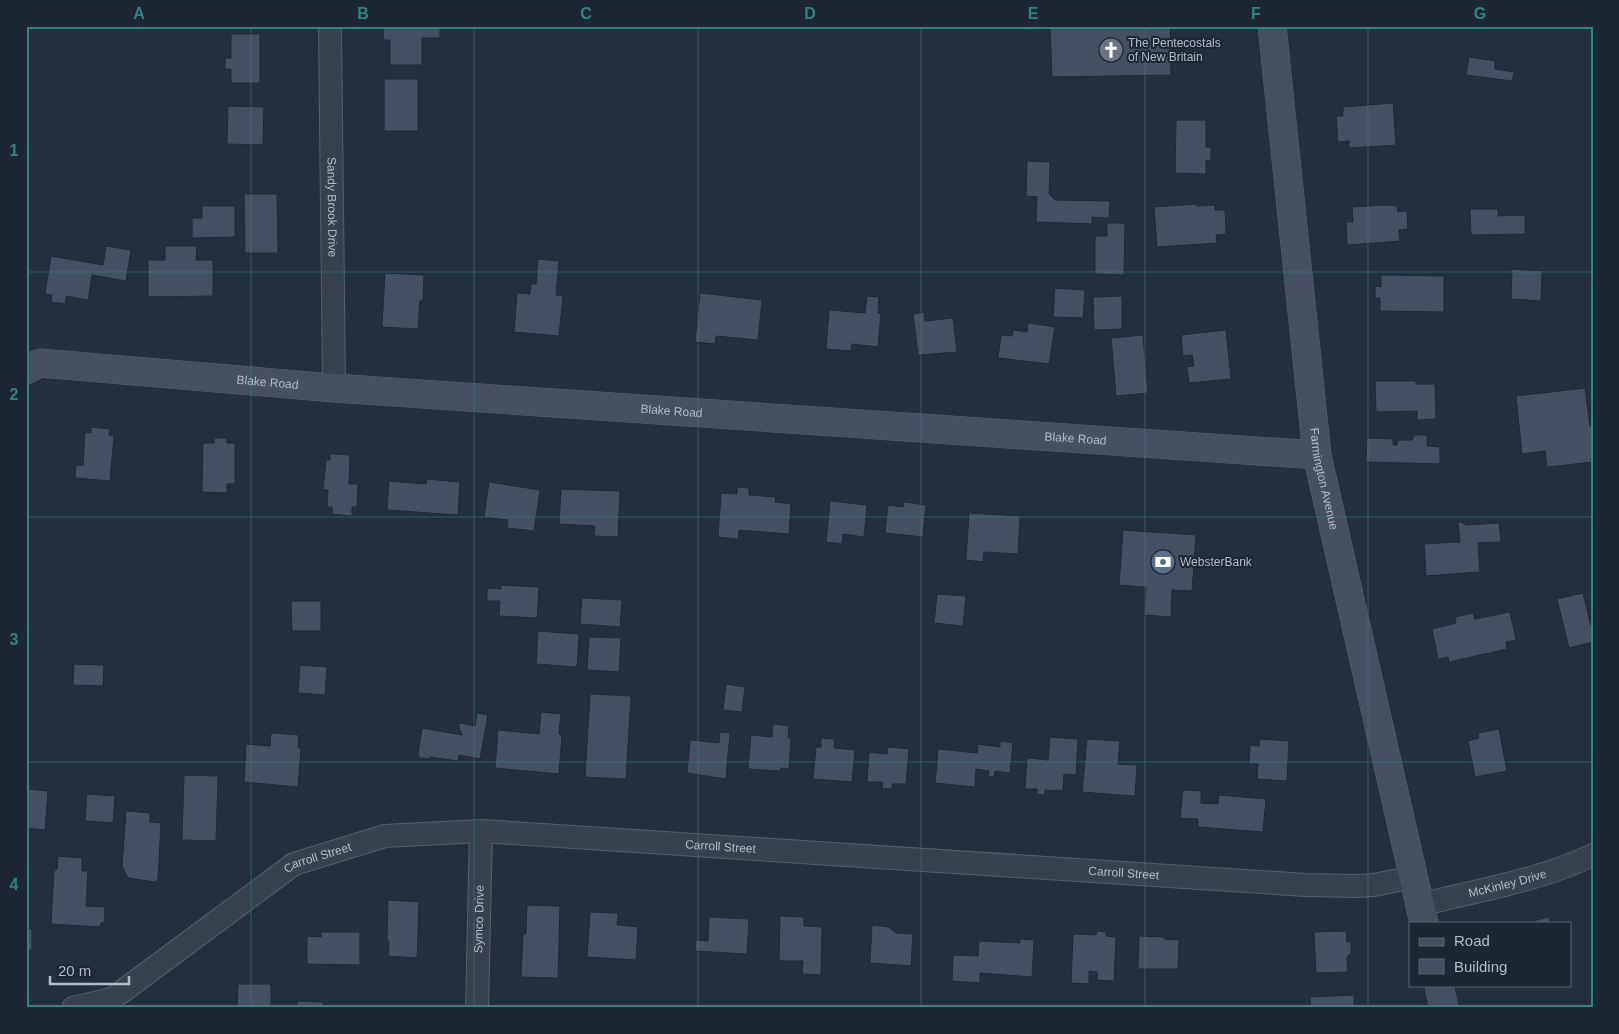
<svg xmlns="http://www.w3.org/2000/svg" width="1619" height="1034" viewBox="0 0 1619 1034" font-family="Arial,sans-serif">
	<rect width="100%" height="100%" fill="#242f3e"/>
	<g fill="#455162" stroke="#1f2835">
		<path d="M384,26H440V38H422V65H390V40H383Z"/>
		<path d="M1050,26H1170L1171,75L1052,77Z"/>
		<path d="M231,34H260V83H231V69H225V58H231Z"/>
		<path d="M1469,57L1495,61V69L1514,72L1512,81L1466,75Z"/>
		<rect x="384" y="79" width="34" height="52"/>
		<path d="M1393,103L1396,145L1349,148V141L1338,142L1336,116H1343V107Z"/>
		<path d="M228,106L264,107L263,145L227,144Z"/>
		<path d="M1176,120H1206V147H1211V160L1206,161V174L1175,173Z"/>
		<path d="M1027,161L1050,162L1049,194L1055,200L1110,201L1109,218L1092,217V224L1036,222L1037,197L1026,196Z"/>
		<path d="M244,194H277L278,253H245Z"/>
		<path d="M1197,204V206L1215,205V210H1225L1226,234L1216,235L1217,243L1157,247L1154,207Z"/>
		<path d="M1383,205L1397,206L1398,212L1407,211L1408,229L1399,230L1400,241L1347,245L1346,222H1353L1352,207Z"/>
		<path d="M202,206H235V237L192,238V218H202Z"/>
		<path d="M1470,209H1498V216L1525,215V234L1471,235Z"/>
		<path d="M1107,223H1125L1124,275L1095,274V236H1107Z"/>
		<path d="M106,246L131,250L126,281L92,275L88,300L66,296L65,304L51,302L52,295L45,294L51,256L103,265Z"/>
		<path d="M165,246H197L196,260H213V296L148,297V260H165Z"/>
		<path d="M538,259L559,261L556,295L563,296L559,336L514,332L517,293L530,294L531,284H536Z"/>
		<path d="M1512,269L1542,271L1541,301L1511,299Z"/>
		<path d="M385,273L424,275L423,301H420L418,329L382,327Z"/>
		<path d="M1381,275L1444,276V312L1380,311V298H1375V286L1381,287Z"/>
		<path d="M1055,288L1085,290L1083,318L1053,317Z"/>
		<path d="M700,293L762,300L758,340L716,336L715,344L695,342Z"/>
		<path d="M867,296L879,297L878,313L881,314L878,347L852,344L851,351L826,349L829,310L865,313Z"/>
		<path d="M1122,296V329L1094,330L1093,297Z"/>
		<path d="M924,312L925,321L953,318L957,352L918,355L913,314Z"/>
		<path d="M1028,323L1055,327L1049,364L998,358L1001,335L1012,336L1013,330L1027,332Z"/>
		<path d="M1226,330L1231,379L1189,383L1187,367L1194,366L1192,355L1183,356L1181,335Z"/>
		<path d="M1143,335L1148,393L1116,396L1111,338Z"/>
		<path d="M1375,381H1416V384H1435L1436,419L1417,420V411L1376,412Z"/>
		<path d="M1585,388L1590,426H1593V462L1547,467L1545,451L1522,454L1516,396Z"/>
		<path d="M91,427L110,429L109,435H114L110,481L75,478L76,465H83L85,432L91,433Z"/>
		<path d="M1415,435H1427V446L1440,447V464L1366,462L1367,438L1393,439V445H1397L1398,440H1412Z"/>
		<path d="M214,438H227V443H235V484H227V493L202,492L203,443H214Z"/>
		<path d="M330,454L350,455L349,484H358L357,507H352V516L332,514V507H327L328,490H323L326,460H330Z"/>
		<path d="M427,479L460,482L458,515L387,510L389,481L426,484Z"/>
		<path d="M489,482L540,490L534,531L507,528L508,520L484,517Z"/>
		<path d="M737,487L749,488V495L776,497L775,502L791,504L789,534L739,530L738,539L718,537L721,493L737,494Z"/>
		<path d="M561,489L620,491L618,537L594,536L595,526L559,524Z"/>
		<path d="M830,501L867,505L864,537L843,534L842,544L826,542Z"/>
		<path d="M904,502L926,505L923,537L885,533L888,505L903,507Z"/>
		<path d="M969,513L1020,516L1018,554L984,552L983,562L966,560Z"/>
		<path d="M1458,522H1461L1466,525L1499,523L1501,542L1478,543L1480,572L1426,576L1424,544L1456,542L1460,543Z"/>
		<path d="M1123,530L1196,535L1192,591L1172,590L1171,617L1144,615L1146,587L1119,585Z"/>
		<path d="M501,585L539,587L537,618L499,616L500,601H487V588L501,589Z"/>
		<path d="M1583,593L1591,626H1593V642L1569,648L1557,599Z"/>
		<path d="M937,594L966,596L963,626L934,623Z"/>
		<path d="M582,598L622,600L620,627L580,624Z"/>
		<path d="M291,601H321V631H292Z"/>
		<path d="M1510,612L1516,640L1506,642L1507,649L1449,662L1448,657L1438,659L1432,629L1456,623L1455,617L1473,613L1475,619Z"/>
		<path d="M538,631L579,634L577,667L536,664Z"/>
		<path d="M589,637L621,638L619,672L587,670Z"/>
		<path d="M74,664L104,665L103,686L73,685Z"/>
		<path d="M300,665L327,667L325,695L298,693Z"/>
		<path d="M726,684L745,687L742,712L723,710Z"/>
		<path d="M590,694L631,696L626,779L585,777Z"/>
		<path d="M541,712L561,714L559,734L562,735L559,774L495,768L498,730L539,734Z"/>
		<path d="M477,713L488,715L480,759L459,755L458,761L430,757V759L420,758L418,754L422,728L462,735L459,728V723L475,726Z"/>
		<path d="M773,724L789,726L788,738H791L789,769L781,768V771L748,769L751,735L772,737Z"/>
		<path d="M1499,729L1507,771L1475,777L1468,741L1479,738L1478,733Z"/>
		<path d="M720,732L730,733L726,779L687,773L690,740L719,743Z"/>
		<path d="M271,733L299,735L298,748H301L298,787L244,782L246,744L270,746Z"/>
		<path d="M1050,737L1078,739L1076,775L1064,774L1063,791L1045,790V795L1037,794V789H1025L1027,758L1048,760Z"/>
		<path d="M821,738L834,739V748L855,750L852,782L813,779L816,747H821Z"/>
		<path d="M1087,739L1120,741L1118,764L1137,765L1135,796L1082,792Z"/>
		<path d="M1260,739L1289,741L1287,781L1257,779L1258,764H1249L1250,745L1259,746Z"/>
		<path d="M1000,741L1013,743L1010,773L995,771L994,777H988L989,771L976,769L975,787L935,783L938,749L977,753L978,744L1000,747Z"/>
		<path d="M888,747L909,749L906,784H892V789L882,788L883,782H867L869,752L887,754Z"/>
		<path d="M184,775L218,776L216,841L182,840Z"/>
		<path d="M26,789L48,791L45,830L26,828Z"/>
		<path d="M1183,790L1201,791V803L1218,804L1219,795L1266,799L1263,832L1198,827V819L1180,818Z"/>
		<path d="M87,794L115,796L113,823L85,821Z"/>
		<path d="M126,811L150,813V822L161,823L158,879L155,882L128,878L122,866Z"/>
		<path d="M58,856L82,858V871H88L86,906L105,907L104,923H101L100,927L51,924L54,871L57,869Z"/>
		<path d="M388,900L419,902L417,958L388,956L389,942L387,939Z"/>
		<path d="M527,905L560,906L558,978L521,977L523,934H526Z"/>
		<path d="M590,912L618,913L617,925L638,927L636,960L587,957Z"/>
		<path d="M780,916L804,917V926L822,927L821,975L802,974L803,961H779Z"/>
		<path d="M709,917L749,919L747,954L695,951L696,940L708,941Z"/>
		<path d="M1549,917L1550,923H1525Z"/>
		<path d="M872,925L889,927L896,933L913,934L911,966L870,963Z"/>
		<path d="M26,928L32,929V950H26Z"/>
		<path d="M1097,931L1106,932V936L1116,937L1114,981L1097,980V972L1089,971V984L1071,983L1073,934L1096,935Z"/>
		<path d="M1346,931L1347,942H1351V953L1347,957L1348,972L1316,973L1314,932Z"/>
		<path d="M321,932H360V965L307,964V936L321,937Z"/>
		<path d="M1139,936L1164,937V939L1179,940L1178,969H1138Z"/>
		<path d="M1020,939L1034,940L1032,977L980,973V983L952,981L953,955L978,956L979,941L1020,943Z"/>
		<path d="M238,984H271V1008H237Z"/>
		<path d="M1354,995V1007L1360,1008H1311L1310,997Z"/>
		<path d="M297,1001L323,1002V1008H297Z"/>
	</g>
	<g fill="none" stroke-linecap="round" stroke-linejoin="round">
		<defs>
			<g id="street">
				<path id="s1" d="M330,26L334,388"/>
				<path id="s2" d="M1420,905C1478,890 1538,881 1593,855"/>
				<path id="s3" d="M73,1008L112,999L294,864L385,836L481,831L1306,885L1357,886L1374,885L1414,877"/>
				<path id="s4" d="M477,1008L481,831"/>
			</g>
			<g id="secondary">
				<path id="s5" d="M1272,26L1317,455L1424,923"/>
				<path id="s6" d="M26,370L40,363L334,388L1317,455"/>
				<path d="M1439,985L1444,1008"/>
			</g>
		</defs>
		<use href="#street" stroke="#565f6c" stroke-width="24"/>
		<use href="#secondary" stroke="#565f6c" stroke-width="29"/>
		<use href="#street" stroke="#38414e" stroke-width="22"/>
		<use href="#secondary" stroke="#465061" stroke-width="28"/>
	</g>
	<path fill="none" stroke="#308480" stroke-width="1" stroke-opacity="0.55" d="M251,26V1008M474,26V1008M698,26V1008M921,26V1008M1145,26V1008M1368,26V1008M26,272H1593M26,517H1593M26,762H1593"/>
	<defs>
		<symbol id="church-disc" viewBox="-11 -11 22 22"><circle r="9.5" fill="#6b7280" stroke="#1d2633"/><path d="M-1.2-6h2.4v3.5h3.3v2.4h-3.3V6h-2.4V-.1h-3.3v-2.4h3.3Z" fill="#fff"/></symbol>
		<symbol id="bank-disc" viewBox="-11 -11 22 22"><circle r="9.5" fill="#5c6f8a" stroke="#1d2633"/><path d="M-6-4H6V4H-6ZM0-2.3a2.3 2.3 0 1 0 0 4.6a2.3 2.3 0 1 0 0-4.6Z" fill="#fff"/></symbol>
	</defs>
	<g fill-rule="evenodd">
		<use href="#church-disc" x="1097" y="36" width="28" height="28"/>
		<use href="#bank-disc" x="1149" y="548" width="28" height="28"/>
	</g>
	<g text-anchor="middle" stroke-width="4" stroke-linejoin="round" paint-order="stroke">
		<g font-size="12" fill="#b4bcc9" stroke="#1d2633" text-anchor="start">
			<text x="1128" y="47">The Pentecostals<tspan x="1128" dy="14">of New Britain</tspan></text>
			<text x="1180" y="566">WebsterBank</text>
		</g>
		<g font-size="12" fill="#b4bcc9" stroke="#1d2633">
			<text dy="4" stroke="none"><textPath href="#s1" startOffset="181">Sandy Brook Drive</textPath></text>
			<text dy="4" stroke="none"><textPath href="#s6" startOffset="244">Blake Road</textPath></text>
			<text dy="4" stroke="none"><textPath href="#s6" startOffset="649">Blake Road</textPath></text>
			<text dy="4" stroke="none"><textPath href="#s6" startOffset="1054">Blake Road</textPath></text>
			<text dy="4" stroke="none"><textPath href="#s5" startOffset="456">Farmington Avenue</textPath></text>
			<text dy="4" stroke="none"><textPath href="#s3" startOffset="698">Carroll Street</textPath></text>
			<text dy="4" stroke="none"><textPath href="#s3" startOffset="291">Carroll Street</textPath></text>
			<text dy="4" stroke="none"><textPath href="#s3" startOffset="1102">Carroll Street</textPath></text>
			<text dy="4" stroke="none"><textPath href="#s2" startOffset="90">McKinley Drive</textPath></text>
			<text dy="4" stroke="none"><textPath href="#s4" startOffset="89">Symco Drive</textPath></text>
		</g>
	</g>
	<rect width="1619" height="1034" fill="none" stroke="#1d2633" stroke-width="55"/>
	<rect x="1409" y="922" width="162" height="65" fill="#1d2633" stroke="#59626f"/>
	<rect x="1419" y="938" width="25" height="8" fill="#465061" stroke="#59626f"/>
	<text x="1454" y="946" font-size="15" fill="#b4bcc9">Road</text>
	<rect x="1419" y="959" width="25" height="15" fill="#455162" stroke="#59626f"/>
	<text x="1454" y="972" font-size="15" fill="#b4bcc9">Building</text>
	<path d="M50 976v8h79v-8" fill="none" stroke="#b4bcc9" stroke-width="2.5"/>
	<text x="58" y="976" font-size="15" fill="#b4bcc9" stroke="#1d2633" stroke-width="4" paint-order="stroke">20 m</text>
	<rect x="28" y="28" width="1564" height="978" fill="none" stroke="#308480" stroke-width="2"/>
	<g font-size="16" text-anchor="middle" font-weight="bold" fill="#308480">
		<text x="139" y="19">A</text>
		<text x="363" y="19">B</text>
		<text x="586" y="19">C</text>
		<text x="810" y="19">D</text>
		<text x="1033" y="19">E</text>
		<text x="1256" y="19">F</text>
		<text x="1480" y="19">G</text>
		<text x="14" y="156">1</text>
		<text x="14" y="400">2</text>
		<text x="14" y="645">3</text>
		<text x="14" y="890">4</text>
	</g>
</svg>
